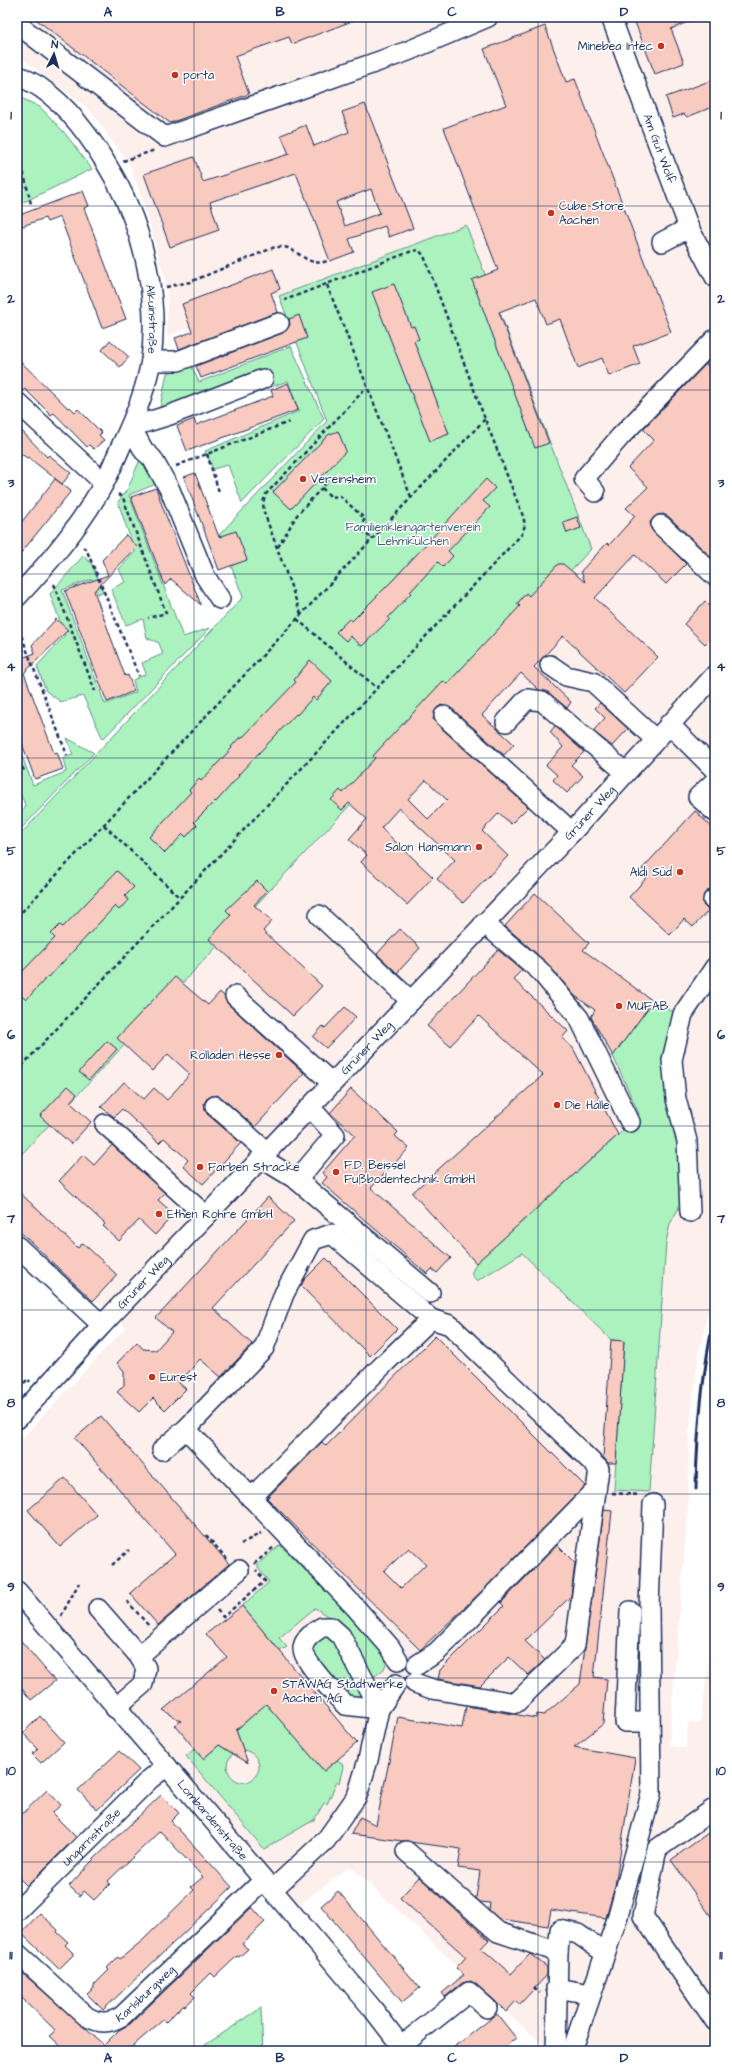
<svg xmlns="http://www.w3.org/2000/svg" width="732" height="2068" viewBox="0 0 732 2068" font-family="'Architects Daughter',sans-serif">
	<rect width="100%" height="100%" fill="#fff"/>
	<filter id="ink" filterUnits="userSpaceOnUse"><feTurbulence type="fractalNoise" baseFrequency=".025" numOctaves="2"/><feDisplacementMap in="SourceGraphic" scale="8" xChannelSelector="R" yChannelSelector="G"/><feConvolveMatrix kernelMatrix="1 2 1 2 8 2 1 2 1" color-interpolation-filters="sRGB"/></filter>
	<g filter="url(#ink)">
		<path fill="#fdefec" d="M17,17H715V1283L698,1356L689,1433L688,1506L669,1746L686,1748L688,1723L700,1724L715,1617V2051H546L547,2049L350,1866L299,1905L17,1573V1444L126,1327L17,1230V1159L591,549L466,225L279,296L167,336V286L145,207L130,165L88,108L17,55Z"/>
		<g fill="#abf2be" stroke="#63908e">
			<path d="M17,96L40,107L64,132L92,169L22,203L17,191Z"/>
			<path d="M466,225L591,549L17,1159V838L243,597L219,535L327,421L279,296Z"/>
			<path d="M291,346L324,419L242,503L228,465L213,469L205,451L299,411L288,381L271,387L266,373L159,412L167,373L191,365L199,382Z"/>
			<path d="M141,457L169,498L163,499L156,484L129,495L183,637L210,628L103,739L83,696L61,702L46,691L37,666L65,635L50,594L83,556L92,564L103,592L97,594L92,579L62,590L105,704L136,692L133,680L146,674L142,663L163,654L159,643L147,638L143,619L126,625L111,589L125,582L119,569L135,552L118,502L128,488Z"/>
			<path d="M67,738L94,753L17,833V813L26,807L17,786V743L33,785L66,772L63,758L73,755Z"/>
			<path d="M653,1001L679,1015L678,1141L681,1204L670,1224L666,1242L649,1492L614,1490L624,1341L611,1340L522,1253L477,1281L471,1274L476,1263L618,1135L639,1114L613,1056Z"/>
			<path d="M280,1545L370,1636L385,1655L386,1664L384,1669L375,1676L369,1675L336,1622L315,1608L279,1638L287,1647L280,1651L242,1606L269,1582L258,1568V1564Z"/>
			<path d="M319,1636H331L363,1694L354,1701L312,1659L311,1645Z"/>
			<path d="M259,1695L324,1771L337,1760L342,1763L343,1767L339,1783L337,1782L327,1804L324,1803L314,1820L264,1849L186,1756L194,1749L203,1759L219,1745L233,1754C215,1770 243,1795 256,1775C259,1771 260,1766 258,1761C255,1755 250,1751 243,1750L236,1730L251,1717L243,1707Z"/>
			<path d="M261,2008L263,2051H196Z"/>
		</g>
		<g fill="#f9cabf" stroke="#1b2f5e" fill-rule="evenodd">
			<path d="M33,17H360V18L292,44L289,37L235,56L249,94L170,123Z"/>
			<path d="M633,17H700L671,29L684,63L655,74Z"/>
			<path d="M545,26L566,82L575,79L671,332L633,346L640,364L609,376L602,358L578,368L560,319L546,324L536,298L499,312L549,443L535,448L472,280L498,270L444,128L506,105L484,49Z"/>
			<path d="M715,79V106L687,117L684,114L673,118L666,97Z"/>
			<path d="M365,104L413,228L389,237L385,226L349,239L354,252L330,261L296,173L210,202L219,230L170,247L144,174L194,157L203,182L289,154L281,135L306,125L314,146L349,132L342,112ZM371,189L380,213L345,226L336,202Z"/>
			<path d="M83,191L89,206L84,208L126,319L102,328L60,217L47,222L45,218L17,228V216Z"/>
			<path d="M273,269L280,289L271,293L278,312L179,349L175,338L192,332L182,304Z"/>
			<path d="M394,284L411,327L414,326L419,339L414,341L449,434L430,441L372,292Z"/>
			<path d="M299,315L307,338L201,378L196,366L283,333L290,325L289,319Z"/>
			<path d="M110,340L129,357L120,367L102,350Z"/>
			<path d="M17,358L68,408L70,407L75,412L78,409L102,433L99,435L104,440L94,449L89,445L87,447L54,413L51,415L25,389L23,391L17,385Z"/>
			<path d="M715,359V561L669,517L663,514L657,515L650,522L651,529L686,564L666,584L635,555L595,598L658,657L624,693L563,636L534,667L571,702L567,708L549,693L539,690L521,673L482,715L514,744L504,755L451,708L441,705L436,709L433,719L437,724L528,807L511,824L499,813L482,831L508,856L463,903L437,879L455,860L399,808L381,828L433,877L407,905L361,862L367,855L349,839L367,819L349,803L342,810L331,800L340,790L343,793L375,758L373,756L382,746L443,681L447,684L520,606L517,604L526,593L529,596L558,564H563L585,582L581,571L607,543L609,545L635,516L626,508L648,487L628,468L654,440L643,429L706,364L708,366ZM426,780L447,800L428,819L408,799Z"/>
			<path d="M288,383L298,410L187,451L177,426L194,419L196,425L273,396L271,390Z"/>
			<path d="M17,426L47,457L49,455L71,473L62,484L28,457L27,458L17,451Z"/>
			<path d="M338,431L346,451L291,509L273,492L328,435Z"/>
			<path d="M195,473L219,537L236,531L247,560L219,570L184,477Z"/>
			<path d="M55,479L71,491L17,558V528Z"/>
			<path d="M486,479L495,488L483,501L490,507L448,551L453,556L443,567L438,562L410,592L411,593L388,618L390,619L362,646L350,636L346,641L336,632L349,619L352,621L393,580Z"/>
			<path d="M156,488L163,508L201,605L171,579L165,585L158,567L131,497Z"/>
			<path d="M577,517L581,528L567,533L563,522Z"/>
			<path d="M126,535L137,547L94,591L125,676L128,675L134,691L107,702L65,591L108,575L102,560Z"/>
			<path d="M705,601L715,611V634L705,644L684,624Z"/>
			<path d="M56,619L68,630L24,673L54,753L57,752L63,769L35,779L17,730V657L19,659L35,653L32,645Z"/>
			<path d="M310,660L332,681L316,700L313,697L297,715L296,714L238,775L239,776L216,802L215,801L194,822L197,825L186,837L183,834L165,853L149,837L191,792L189,790L199,779L201,781L232,748L231,747L240,737L241,739L296,682L294,680Z"/>
			<path d="M600,703L628,729L612,746L593,731L605,718L595,708Z"/>
			<path d="M555,726L584,752L571,765L583,776L567,793L553,780L557,775L546,765L563,747L550,732Z"/>
			<path d="M695,811L715,830V888L708,890L704,894L703,905L709,910L693,927L684,919L670,935L629,897L649,875L642,869Z"/>
			<path d="M117,871L134,887L125,896L128,900L119,910L115,906L49,977L48,976L26,1000L17,991V977L55,938L51,934L60,925L63,927Z"/>
			<path d="M257,881L267,891L254,905L272,921L263,931L322,986L293,1016L209,939L231,915L226,910Z"/>
			<path d="M535,893L589,943L583,950L653,1001L613,1056L591,1017L595,1010L575,996L547,963L505,926Z"/>
			<path d="M400,929L420,948L397,973L377,954Z"/>
			<path d="M498,950L522,970L513,979L568,1031L562,1038L573,1048L618,1135L476,1263L412,1193L543,1075L479,1016L450,1046L427,1026Z"/>
			<path d="M175,977L208,1005L220,992L224,996L228,1004L304,1073L255,1127L222,1098L217,1095L207,1098L204,1104L207,1114L241,1143L203,1184L183,1166L188,1160L164,1138L159,1143L122,1109L114,1117L101,1107L124,1082L144,1099L154,1088L167,1100L190,1074L168,1054L152,1071L117,1038Z"/>
			<path d="M345,1007L356,1017L326,1048L313,1037L323,1026L325,1028Z"/>
			<path d="M107,1041L117,1049L89,1080L79,1072Z"/>
			<path d="M68,1086L77,1094L70,1102L91,1122L71,1144L40,1116Z"/>
			<path d="M351,1089L398,1132L395,1136L409,1148L371,1188L451,1258L437,1273L432,1269L427,1274L322,1183L327,1177L322,1173L355,1135L330,1113Z"/>
			<path d="M112,1145L165,1193L158,1200L174,1214L155,1235L139,1220L119,1241L103,1226L105,1224L59,1181L83,1155L94,1165Z"/>
			<path d="M17,1190L78,1248L83,1243L117,1275L93,1301L17,1229Z"/>
			<path d="M268,1197L294,1221L213,1308L252,1344L221,1377L200,1359L179,1383L186,1389L165,1410L153,1398L139,1412L117,1392L124,1385V1371L117,1363L137,1342L143,1349L156,1350L172,1332L156,1318Z"/>
			<path d="M326,1258L397,1329L370,1356L301,1286L304,1280Z"/>
			<path d="M435,1336L585,1486L485,1588L420,1650L267,1498L322,1442L326,1446ZM409,1548L426,1564L401,1588L384,1571Z"/>
			<path d="M611,1340L624,1341L616,1463H608L603,1457Z"/>
			<path d="M101,1416L229,1564L158,1625L130,1593L175,1554L75,1438Z"/>
			<path d="M65,1478L97,1515L60,1547L28,1510Z"/>
			<path d="M604,1510L612,1511L594,1677L607,1679L603,1724L574,1747L635,1758L615,1886L606,1918L551,1910L548,1926L499,1919L489,1910L490,1903L480,1902L476,1898L480,1871L458,1868L461,1849L351,1834L360,1817L376,1825L398,1717L462,1728L466,1706L536,1718L537,1714L544,1715L580,1684Z"/>
			<path d="M557,1545L575,1563L571,1596L525,1641L545,1660L528,1675L509,1657L480,1686L438,1679L440,1670L504,1606L501,1603Z"/>
			<path d="M242,1606L357,1743L324,1771L266,1704L236,1730L248,1763L219,1745L203,1759L175,1725L181,1721L163,1710L227,1657L206,1634Z"/>
			<path d="M17,1636L55,1681L31,1700L17,1683Z"/>
			<path d="M40,1716L64,1742L41,1763L32,1754L38,1749L23,1733Z"/>
			<path d="M119,1751L139,1770L97,1810L78,1790Z"/>
			<path d="M47,1790L61,1805L52,1813L76,1837L27,1886L17,1876V1819Z"/>
			<path d="M161,1795L179,1813L171,1821L232,1887L103,2010L87,1994L94,1988V1985L109,1970L107,1968L118,1957L120,1959L143,1940L194,1890L191,1887L203,1877L160,1831L108,1881L110,1884L94,1900L84,1891L80,1896L69,1886L91,1862Z"/>
			<path d="M715,1828V1922L671,1860Z"/>
			<path d="M419,1877L489,1940L481,1948L511,1974L530,1954L547,1967V1975L519,2005L516,2001L506,2012L494,2000L471,1981L462,1983L445,1997L442,1993L464,1975L456,1968L466,1957L400,1898Z"/>
			<path d="M338,1891L420,1988L402,2002L321,1906Z"/>
			<path d="M252,1907L265,1922L242,1944L248,1949L239,1957L237,1956L215,1977L211,1973L191,1993L195,1997L185,2006L183,2005L166,2022L163,2020L127,2051H66L50,2036L55,2030L17,1993V1968L104,2045L119,2030L130,2024Z"/>
			<path d="M40,1913L58,1930L57,1932L68,1942L65,1945L74,1954L59,1969L21,1933Z"/>
			<path d="M497,2014L516,2038L499,2051H449Z"/>
		</g>
		<g fill="none" stroke-linecap="round" stroke-linejoin="round">
			<defs>
				<g id="minor">
					<path id="s1" d="M611,17L689,228L715,277"/>
					<path d="M17,24L165,137L408,51L488,17"/>
					<path id="s2" d="M17,75C25,79 34,83 41,88C72,109 96,145 114,177C144,231 159,299 151,360C146,390 135,417 122,444C116,457 111,470 104,483C82,524 49,563 17,597"/>
					<path d="M662,242L689,228"/>
					<path d="M151,361H178L279,323"/>
					<path d="M17,402L104,483"/>
					<path d="M595,492L584,479L620,437L715,339"/>
					<path d="M661,525L715,576"/>
					<path d="M220,599L205,576L170,490L152,458L144,451L131,427L170,415L263,379"/>
					<path d="M550,665L566,676L593,682L655,739"/>
					<path d="M444,716L572,832"/>
					<path d="M506,722L527,699L542,701L625,772"/>
					<path d="M669,724L715,770"/>
					<path d="M715,781L698,797L715,812"/>
					<path d="M713,900L715,899"/>
					<path d="M319,915L411,1001"/>
					<path d="M484,923L540,971L579,1018L630,1122"/>
					<path d="M235,996L332,1083"/>
					<path d="M215,1106L267,1152"/>
					<path d="M105,1124L206,1216"/>
					<path d="M261,1158L297,1180L335,1135L310,1107"/>
					<path d="M297,1180L430,1293"/>
					<path d="M690,1212L687,1141L676,1099L672,1060L683,1014L715,967"/>
					<path d="M17,1246L102,1325"/>
					<path id="s3" d="M17,1419L102,1325L572,832L715,675"/>
					<path d="M186,1429L356,1608L390,1647L398,1660"/>
					<path d="M162,1450L186,1429L264,1348L284,1294L313,1240L332,1234L431,1319"/>
					<path d="M251,1498L386,1362L431,1319L450,1325L599,1469L575,1645L516,1703L432,1689L415,1683"/>
					<path id="s4" d="M17,1591L264,1880L372,2008L405,2051"/>
					<path d="M98,1609L139,1656L146,1668L143,1684L115,1708"/>
					<path d="M630,1611L625,1722H650"/>
					<path d="M322,1627H331L341,1636L379,1709L345,1705C336,1695 300,1659 303,1647C305,1637 315,1632 322,1627Z"/>
					<path d="M139,1656L239,1570"/>
					<path d="M417,1665L437,1652L596,1490"/>
					<path d="M715,1808L657,1849L643,1916L715,2021"/>
					<path d="M406,1851L498,1932L558,1952L556,2051"/>
					<path d="M272,1890L326,1840L357,1796L368,1760L379,1709L396,1684"/>
					<path id="s5" d="M17,1911L150,1779L167,1766"/>
					<path d="M558,1952L560,1930L578,1934L605,1953"/>
					<path id="s6" d="M17,1953L86,2016C99,2024 109,2024 122,2016L264,1880"/>
					<path d="M556,1988L591,1994"/>
					<path d="M401,2046L469,1992L487,2008"/>
					<path d="M572,2051L618,1916L651,1794L649,1606L653,1504"/>
				</g>
			</defs>
			<use href="#minor" stroke="#1b2f5e" stroke-width="22"/>
			<g stroke="#1b2f5e" stroke-width="2.5" stroke-dasharray="4 3" stroke-linecap="butt">
				<path d="M17,119L22,96"/>
				<path d="M17,145L31,204"/>
				<path d="M123,161L155,150"/>
				<path d="M327,285L411,497"/>
				<path d="M166,287L190,282L275,247C279,247 285,247 288,248C302,254 310,267 327,261"/>
				<path d="M207,454L219,492"/>
				<path d="M176,466L289,422"/>
				<path d="M322,488L331,497L340,496L365,519L359,527L372,539"/>
				<path d="M118,494L123,498L166,613L148,618"/>
				<path d="M83,547L87,551L139,676"/>
				<path d="M278,547L297,515L329,480"/>
				<path d="M54,584L95,691"/>
				<path d="M301,614L264,512L263,502L266,494L366,388"/>
				<path d="M297,619L377,688"/>
				<path d="M17,631L21,635L67,755"/>
				<path d="M17,754L24,771"/>
				<path d="M104,825L179,897"/>
				<path d="M17,917L485,419"/>
				<path d="M17,1071L522,534L525,525L523,516L485,419L424,256L419,250L412,251L285,300"/>
				<path d="M17,1386L19,1388L17,1391"/>
				<path d="M19,1388L28,1379L30,1382"/>
				<path d="M612,1493L639,1495"/>
				<path d="M206,1535L227,1559"/>
				<path d="M241,1544L261,1533"/>
				<path d="M254,1564L274,1547"/>
				<path d="M112,1565L129,1550"/>
				<path d="M127,1601L149,1626"/>
				<path d="M217,1610L223,1617L265,1581L256,1570"/>
				<path d="M61,1616L79,1583"/>
				<path d="M534,1988L540,1993"/>
			</g>
			<use href="#minor" stroke="#fff" stroke-width="19"/>
			<path stroke="#1b2f5e" stroke-width="3" d="M696,1489C697,1427 702,1374 715,1313"/>
		</g>
	</g>
	<path fill="none" stroke="#1b2f5e" stroke-width="1" stroke-opacity="0.55" d="M194,17V2051M366,17V2051M538,17V2051M17,206H715M17,390H715M17,574H715M17,758H715M17,942H715M17,1126H715M17,1310H715M17,1494H715M17,1678H715M17,1862H715"/>
	<g fill="#c8321e" stroke="#fff" stroke-width="1.5">
		<circle cx="661" cy="46" r="4"/>
		<circle cx="175" cy="75" r="4"/>
		<circle cx="551" cy="213" r="4"/>
		<circle cx="303" cy="479" r="4"/>
		<circle cx="479" cy="847" r="4"/>
		<circle cx="680" cy="872" r="4"/>
		<circle cx="619" cy="1006" r="4"/>
		<circle cx="279" cy="1055" r="4"/>
		<circle cx="557" cy="1105" r="4"/>
		<circle cx="200" cy="1167" r="4"/>
		<circle cx="336" cy="1172" r="4"/>
		<circle cx="159" cy="1214" r="4"/>
		<circle cx="152" cy="1377" r="4"/>
		<circle cx="274" cy="1691" r="4"/>
	</g>
	<g text-anchor="middle" stroke-width="3" stroke-linejoin="round" paint-order="stroke">
		<g font-size="12" fill="#1b2f5e" stroke="#fff" text-anchor="start">
			<text x="653" y="50" text-anchor="end">Minebea Intec</text>
			<text x="183" y="79">porta</text>
			<text x="559" y="210">Cube Store<tspan x="559" dy="14">Aachen</tspan></text>
			<text x="311" y="483">Vereinsheim</text>
			<text x="471" y="851" text-anchor="end">Salon Hansmann</text>
			<text x="672" y="876" text-anchor="end">Aldi Süd</text>
			<text x="627" y="1010">MUFAB</text>
			<text x="271" y="1059" text-anchor="end">Rolladen Hesse</text>
			<text x="565" y="1109">Die Halle</text>
			<text x="344" y="1169">F.D. Beissel<tspan x="344" dy="14">Fußbodentechnik GmbH</tspan></text>
			<text x="208" y="1171">Farben Stracke</text>
			<text x="167" y="1218">Ethen Rohre GmbH</text>
			<text x="160" y="1381">Eurest</text>
			<text x="282" y="1688">STAWAG Stadtwerke<tspan x="282" dy="14">Aachen AG</tspan></text>
		</g>
		<g font-size="12" fill="#1b2f5e" stroke="#fff">
			<text dy="4" stroke="none"><textPath href="#s1" startOffset="140">Am Gut Wolf</textPath></text>
			<text dy="4" stroke="none"><textPath href="#s2" startOffset="292">Alkuinstraße</textPath></text>
			<text dy="4" stroke="none"><textPath href="#s3" startOffset="834">Grüner Weg</textPath></text>
			<text dy="4" stroke="none"><textPath href="#s3" startOffset="510">Grüner Weg</textPath></text>
			<text dy="4" stroke="none"><textPath href="#s3" startOffset="186">Grüner Weg</textPath></text>
			<text dy="4" stroke="none"><textPath href="#s4" startOffset="301">Lombardenstraße</textPath></text>
			<text dy="4" stroke="none"><textPath href="#s5" startOffset="105">Ungarnstraße</textPath></text>
			<text dy="4" stroke="none"><textPath href="#s6" startOffset="164">Karlsburgweg</textPath></text>
		</g>
		<g font-size="12" fill="#3f6076" stroke="#fff">
			<text x="413" y="531">Familienkleingartenverein<tspan x="413" dy="14">Lehmkülchen</tspan></text>
		</g>
	</g>
	<rect width="732" height="2068" fill="none" stroke="#fff" stroke-width="44"/>
	<g transform="translate(54 54) rotate(5)" stroke="#ffffff" stroke-width="3" paint-order="stroke">
	<path d="M0-3L7 15L0 10L-7 15Z" fill="#1b2f5e"/>
	<text y="-6" font-size="11" font-weight="bold" text-anchor="middle" fill="#1b2f5e">N</text>
	</g>
	<rect x="22" y="22" width="688" height="2024" fill="none" stroke="#1b2f5e" stroke-width="1.5"/>
	<g font-size="13" text-anchor="middle" font-weight="bold" fill="#1b2f5e">
		<text x="108" y="16">A</text>
		<text x="280" y="16">B</text>
		<text x="452" y="16">C</text>
		<text x="624" y="16">D</text>
		<text x="11" y="119">1</text>
		<text x="721" y="119">1</text>
		<text x="11" y="303">2</text>
		<text x="721" y="303">2</text>
		<text x="11" y="487">3</text>
		<text x="721" y="487">3</text>
		<text x="11" y="671">4</text>
		<text x="721" y="671">4</text>
		<text x="11" y="855">5</text>
		<text x="721" y="855">5</text>
		<text x="11" y="1039">6</text>
		<text x="721" y="1039">6</text>
		<text x="11" y="1223">7</text>
		<text x="721" y="1223">7</text>
		<text x="11" y="1407">8</text>
		<text x="721" y="1407">8</text>
		<text x="11" y="1591">9</text>
		<text x="721" y="1591">9</text>
		<text x="11" y="1775">10</text>
		<text x="721" y="1775">10</text>
		<text x="11" y="1959">11</text>
		<text x="721" y="1959">11</text>
		<text x="108" y="2062">A</text>
		<text x="280" y="2062">B</text>
		<text x="452" y="2062">C</text>
		<text x="624" y="2062">D</text>
	</g>
</svg>
